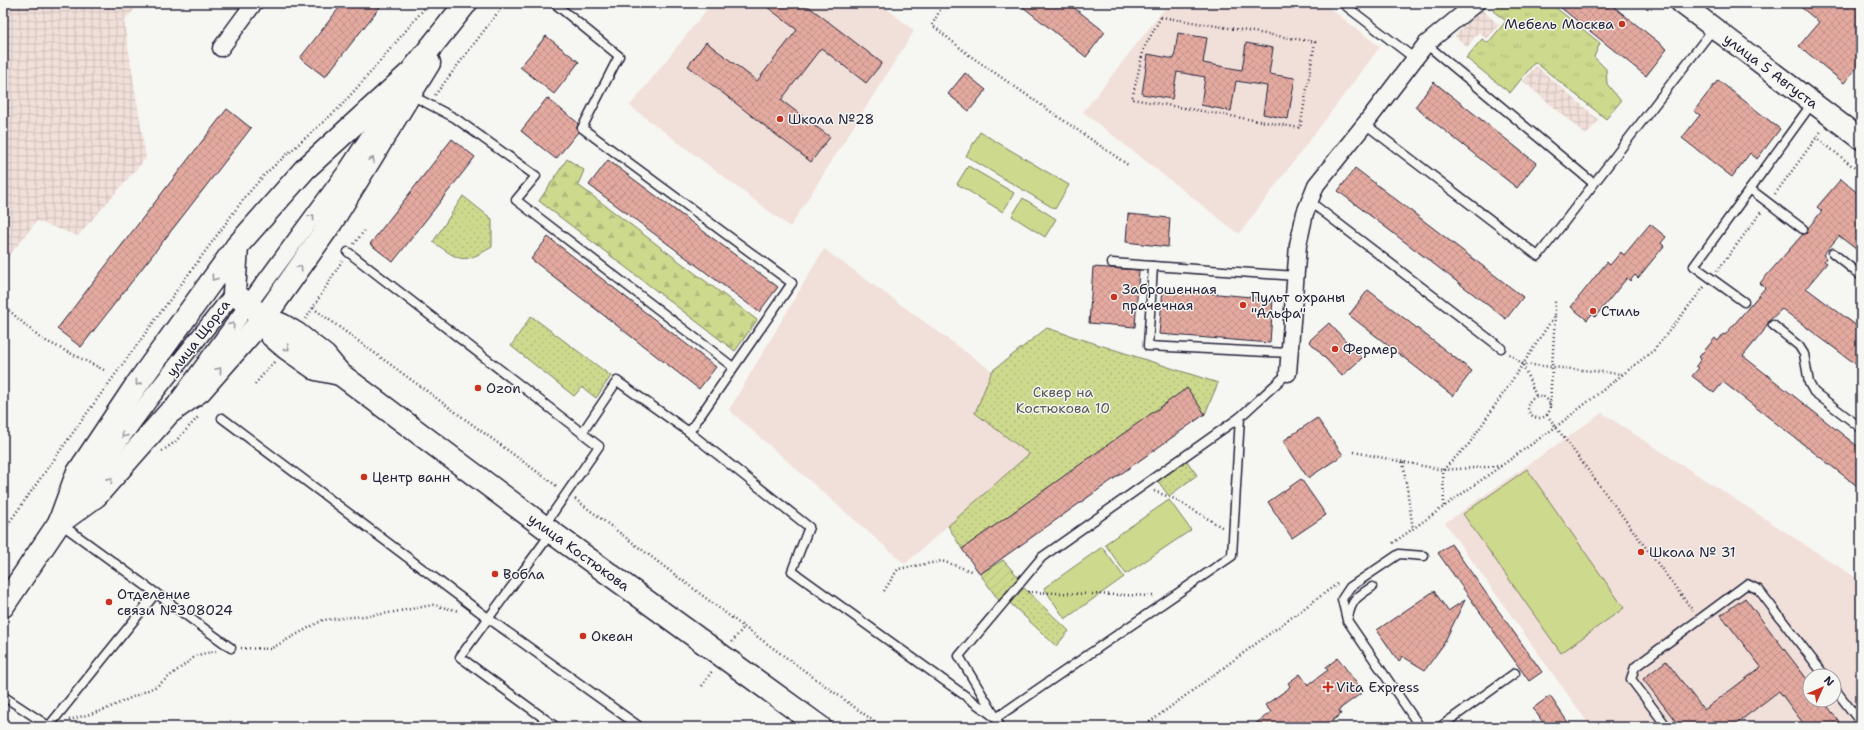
<svg xmlns="http://www.w3.org/2000/svg" width="1864" height="730" viewBox="0 0 1864 730" font-family="'Shantell Sans',sans-serif">
	<defs>
		<pattern id="industrial-grid" width="8" height="8" patternUnits="userSpaceOnUse"><rect width="8" height="8" fill="#f1dfd9"/><path d="M0 4h8M4 0v8" fill="none" stroke="#cebfbb"/></pattern>
		<pattern id="grass-tufts" width="24" height="20" patternUnits="userSpaceOnUse"><rect width="24" height="20" fill="#cdd98d"/><path d="M3 7l-1-3M5 7V3M7 7l1-3M15 17l-1-3M17 17v-4M19 17l1-3" fill="none" stroke="#b0ba7b"/></pattern>
		<pattern id="forest-firs" width="22" height="20" patternUnits="userSpaceOnUse"><rect width="22" height="20" fill="#cdd98d"/><path d="M5 1l3.5 6h-7zM16 11l3.5 6h-7z" fill="#b0ba7b"/></pattern>
		<pattern id="park-dots" width="8" height="8" patternUnits="userSpaceOnUse"><rect width="8" height="8" fill="#cdd98d"/><path d="M2 2h.1M6 6h.1" fill="none" stroke="#b0ba7b" stroke-width="1.8" stroke-linecap="round"/></pattern>
		<pattern id="garden-furrows" width="10" height="10" patternUnits="userSpaceOnUse"><rect width="10" height="10" fill="#cdd98d"/><path d="M-1 1l2-2M0 10L10 0M9 11l2-2" fill="none" stroke="#b0ba7b"/></pattern>
		<pattern id="building-cross-hatch" width="8" height="8" patternUnits="userSpaceOnUse"><rect width="8" height="8" fill="#e4aaa0"/><path d="M0 0l8 8M0 8l8-8" fill="none" stroke="#c3928b"/></pattern>
	</defs>
	<rect width="100%" height="100%" fill="#f6f6f2"/>
	<filter id="ink" filterUnits="userSpaceOnUse"><feTurbulence type="fractalNoise" baseFrequency=".025" numOctaves="2"/><feDisplacementMap in="SourceGraphic" scale="8" xChannelSelector="R" yChannelSelector="G"/><feConvolveMatrix kernelMatrix="1 2 1 2 8 2 1 2 1" color-interpolation-filters="sRGB"/></filter>
	<g filter="url(#ink)">
		<g fill="#f1dfd9" fill-rule="evenodd">
			<path d="M712,3H880L914,31L790,227L630,106Z"/>
			<path d="M1169,3H1323L1380,47L1239,234L1083,112Z"/>
			<path d="M824,249L992,371L975,413L1029,454L905,564L729,410Z"/>
			<path d="M1602,413L1861,581V727H1591L1445,523ZM1810,676H1834V700H1810Z"/>
		</g>
		<g fill="url(#industrial-grid)">
			<path d="M3,3H140L124,21L146,158L78,236L37,221L3,263Z"/>
			<path d="M1480,8L1499,25L1487,39L1479,32L1467,47L1455,36Z"/>
			<path d="M1536,66L1599,120L1586,135L1523,81Z"/>
		</g>
		<path fill="url(#grass-tufts)" stroke="#787e64" d="M1499,3H1550L1600,43L1594,57L1606,69L1607,84L1621,101L1606,119L1535,62L1510,93L1466,58L1482,39L1488,43L1506,21L1493,11Z"/>
		<path fill="url(#forest-firs)" stroke="#787e64" d="M567,159L584,170L578,185L757,320L735,351L539,201Z"/>
		<g fill="url(#park-dots)" stroke="#787e64">
			<path d="M463,196L492,219V247C461,265 461,261 433,242Z"/>
			<path d="M531,316L611,376L596,398L582,387L574,396L511,346Z"/>
			<path d="M1047,328L1218,383L1205,414L1187,389L962,549L948,526L1029,454L975,413L992,371Z"/>
			<path d="M1186,460L1197,475L1169,496L1157,480Z"/>
			<path d="M1024,588L1069,631L1056,646L1010,603Z"/>
		</g>
		<path fill="url(#garden-furrows)" stroke="#787e64" d="M1003,560L1022,581L1002,605L980,574Z"/>
		<g fill="#cdd98d" stroke="#787e64">
			<path d="M980,132L1069,185L1055,209L966,156Z"/>
			<path d="M968,166L1014,193L1003,212L957,184Z"/>
			<path d="M1023,198L1056,219L1045,237L1012,216Z"/>
			<path d="M1527,469L1624,608L1561,653L1463,514Z"/>
			<path d="M1169,500L1191,530L1126,574L1105,544Z"/>
			<path d="M1102,547L1124,577L1065,619L1044,588Z"/>
		</g>
		<g fill="url(#building-cross-hatch)" stroke="#22223b">
			<path d="M343,3H383L325,77L300,58Z"/>
			<path d="M762,3H804L882,63L866,83L821,48L781,100L830,137L811,162L688,66L706,42L757,81L797,30Z"/>
			<path d="M1018,3H1068L1105,32L1086,57Z"/>
			<path d="M1555,3H1609L1667,49L1646,76Z"/>
			<path d="M1796,3H1861V63L1844,83L1799,46L1819,22Z"/>
			<path d="M1178,33L1207,38L1203,63L1242,70L1246,43L1273,48L1269,74L1295,78L1288,119L1263,114L1267,86L1236,81L1231,111L1201,105L1205,77L1177,72L1172,99L1142,94L1148,54L1174,59Z"/>
			<path d="M546,36L579,62L554,94L520,67Z"/>
			<path d="M965,73L986,90L969,111L948,94Z"/>
			<path d="M1718,80L1780,129L1757,159L1750,153L1732,177L1682,138L1700,115L1694,111Z"/>
			<path d="M1434,82L1536,163L1517,188L1415,107Z"/>
			<path d="M547,98L578,123L577,128L578,132L556,159L521,131Z"/>
			<path d="M227,109L251,128L81,347L57,329Z"/>
			<path d="M452,139L475,157L393,262L370,244Z"/>
			<path d="M608,160L778,287L759,312L589,185Z"/>
			<path d="M1355,168L1523,297L1506,319L1338,191Z"/>
			<path d="M1841,179L1861,196V253L1839,236L1823,255L1826,258L1824,261L1827,263L1806,288L1861,329V368L1782,309L1769,321L1763,332L1743,356L1861,449V489L1723,382L1714,393L1692,376L1699,368L1696,366L1701,359L1699,357L1715,338L1718,341L1723,334L1725,335L1765,288L1760,283L1803,234L1807,233L1808,228L1822,211L1817,207Z"/>
			<path d="M1128,214L1170,218L1168,247L1126,242Z"/>
			<path d="M1650,224L1666,237L1661,243L1664,246L1638,278L1635,275L1630,281L1627,278L1595,317L1592,314L1587,320L1571,307L1607,262L1610,265L1621,252L1624,255Z"/>
			<path d="M548,237L716,367L699,389L531,259Z"/>
			<path d="M1093,267L1139,270L1135,327L1089,323Z"/>
			<path d="M1163,289L1273,299L1270,343L1159,334Z"/>
			<path d="M1368,290L1472,371L1453,396L1349,315Z"/>
			<path d="M1329,323L1362,358L1342,376L1309,341Z"/>
			<path d="M1187,388L1205,414L980,574L962,549Z"/>
			<path d="M1317,418L1343,455L1308,478L1283,441Z"/>
			<path d="M1301,479L1326,515L1292,538L1268,502Z"/>
			<path d="M1451,544L1542,672L1529,681L1438,553Z"/>
			<path d="M1434,591L1448,611L1465,600L1443,645L1425,670L1402,656L1399,662L1377,630Z"/>
			<path d="M1745,598L1810,683V700H1823L1843,727H1806L1779,691L1732,727H1680L1643,679L1666,661L1704,710L1761,667L1721,615Z"/>
			<path d="M1338,658L1363,692L1341,708L1339,711L1341,714L1324,727H1251L1271,712L1265,705L1288,689L1290,686L1288,683L1300,674L1308,685L1328,670L1326,667Z"/>
			<path d="M1550,696L1571,727H1546L1533,708Z"/>
		</g>
		<g fill="none" stroke-linecap="round" stroke-linejoin="round">
			<defs>
				<g id="service">
					<path d="M1342,3L1414,58"/>
					<path d="M1426,44L1593,183"/>
					<path d="M411,95L455,118L536,176L516,200L733,367"/>
					<path d="M1365,124L1538,256L1714,28"/>
					<path d="M1309,201L1501,348"/>
					<path d="M1803,229L1750,189L1813,102"/>
					<path d="M348,252L582,433"/>
					<path d="M1833,253L1861,276"/>
					<path d="M1112,263L1153,266L1148,346L1289,353"/>
					<path d="M1153,266L1296,276"/>
					<path d="M1744,302L1694,266L1750,189"/>
					<path d="M1773,325L1799,346L1804,354L1809,383L1814,392L1861,428"/>
					<path d="M222,418L488,618L640,727"/>
					<path d="M689,432L809,527L792,571L996,718"/>
					<path d="M61,524L231,648"/>
					<path d="M544,526L599,446L582,433L617,381L689,432L792,283L582,128L619,56L554,3"/>
					<path d="M551,533L460,657L556,727"/>
					<path d="M1348,617C1352,599 1357,597 1372,587"/>
					<path d="M1834,688L1861,723"/>
					<path d="M3,696L50,727"/>
					<path d="M994,714L959,656L1042,557L1240,417"/>
					<path d="M49,726L156,593"/>
					<path d="M1000,727L996,718L1232,556L1240,417L1288,373"/>
					<path d="M1420,727L1347,620L1342,599L1350,587L1399,554L1424,556"/>
					<path d="M1440,727L1515,673"/>
					<path d="M1667,727L1631,679L1635,667L1747,584L1759,590L1825,676"/>
				</g>
				<g id="minor">
					<path d="M221,48L254,3"/>
					<path d="M1288,373L1298,245L1305,213L1316,185L1365,124L1426,44L1476,3"/>
					<path d="M176,403L347,170L398,92"/>
					<path d="M70,508L150,399L234,293"/>
				</g>
				<path id="tertiary" d="M1681,3L1861,139"/>
				<g id="secondary">
					<path d="M466,3L411,72L305,169L237,246L234,293L264,318L282,325L297,334L325,356L340,374L543,526L820,727"/>
					<path d="M264,318L272,336L286,348L316,369L340,374"/>
					<path d="M59,523L77,474L135,387L237,246"/>
					<path d="M3,606L59,523L96,496L169,413L200,391L264,318L331,223L429,63"/>
				</g>
			</defs>
			<use href="#service" stroke="#22223b" stroke-width="11"/>
			<use href="#minor" stroke="#22223b" stroke-width="19"/>
			<use href="#tertiary" stroke="#22223b" stroke-width="23"/>
			<use href="#secondary" stroke="#22223b" stroke-width="25"/>
			<g stroke="#22223b" stroke-width="2.5" stroke-dasharray="1 3" stroke-linecap="butt">
				<path d="M940,10L932,25L969,55L1128,165"/>
				<path d="M1161,17L1315,42L1300,128L1132,99L1144,48Z"/>
				<path d="M435,95L505,3"/>
				<path d="M1816,137L1861,173"/>
				<path d="M1775,194L1822,130"/>
				<path d="M354,244L364,231"/>
				<path d="M1717,271L1762,211"/>
				<path d="M3,305L40,338L104,370"/>
				<path d="M313,308L558,487"/>
				<path d="M306,319L342,261"/>
				<path d="M1509,354L1523,364L1622,374"/>
				<path d="M1523,365L1536,396"/>
				<path d="M255,384L274,362"/>
				<circle cx="1539" cy="407" r="11"/>
				<path d="M1550,405L1555,315"/>
				<path d="M1547,415L1693,611"/>
				<path d="M162,451L175,442L199,416"/>
				<path d="M1354,452L1443,470L1501,466"/>
				<path d="M1403,462L1413,529"/>
				<path d="M1154,491L1177,500L1223,528"/>
				<path d="M575,499L744,627L882,727"/>
				<path d="M1444,506L1443,470L1469,444L1523,364L1555,315V301"/>
				<path d="M3,531L82,420L245,197L265,174L339,108L370,73L429,3"/>
				<path d="M1393,543L1557,426L1654,350L1704,287"/>
				<path d="M884,591L898,569L942,561L971,571"/>
				<path d="M1028,592L1153,596"/>
				<path d="M3,629L7,623"/>
				<path d="M732,642L744,627"/>
				<path d="M241,648L270,649L323,620L383,614L433,605L459,611"/>
				<path d="M702,686L712,671"/>
				<path d="M69,720L104,710L157,686L197,655L216,651"/>
				<path d="M1143,727L1337,584"/>
			</g>
			<use href="#service" stroke="#f6f6f2" stroke-width="8"/>
			<use href="#minor" stroke="#f6f6f2" stroke-width="16"/>
			<use href="#tertiary" stroke="#f6f6f2" stroke-width="20"/>
			<use href="#secondary" stroke="#f6f6f2" stroke-width="22"/>
		</g>
		<defs><path id="oneway-chevron" d="M-2-3.5L2.5 0L-2 3.5" fill="none" stroke-width="1.6" stroke-linecap="round" stroke-linejoin="round"/></defs>
		<g stroke="#9797a0">
			<use href="#oneway-chevron" transform="translate(372 160) rotate(-59)"/>
			<use href="#oneway-chevron" transform="translate(312 217) rotate(-53)"/>
			<use href="#oneway-chevron" transform="translate(300 268) rotate(-54)"/>
			<use href="#oneway-chevron" transform="translate(214 278) rotate(126)"/>
			<use href="#oneway-chevron" transform="translate(232 325) rotate(-54)"/>
			<use href="#oneway-chevron" transform="translate(287 348) rotate(38)"/>
			<use href="#oneway-chevron" transform="translate(219 370) rotate(-50)"/>
			<use href="#oneway-chevron" transform="translate(138 383) rotate(126)"/>
			<use href="#oneway-chevron" transform="translate(124 435) rotate(126)"/>
			<use href="#oneway-chevron" transform="translate(110 480) rotate(-48)"/>
		</g>
	</g>
	<g fill="#c8321e" stroke="#f6f6f2" stroke-width="1.5">
		<circle cx="1622" cy="24" r="4"/>
		<circle cx="780" cy="119" r="4"/>
		<circle cx="1114" cy="297" r="4"/>
		<circle cx="1243" cy="305" r="4"/>
		<circle cx="1593" cy="311" r="4"/>
		<circle cx="1335" cy="349" r="4"/>
		<circle cx="478" cy="388" r="4"/>
		<circle cx="364" cy="477" r="4"/>
		<circle cx="1641" cy="552" r="4"/>
		<circle cx="495" cy="574" r="4"/>
		<circle cx="109" cy="602" r="4"/>
		<circle cx="583" cy="636" r="4"/>
		<path d="M1326 681h4v4h4v4h-4v4h-4v-4h-4v-4h4z"/>
	</g>
	<g text-anchor="middle" stroke-width="3" stroke-linejoin="round" paint-order="stroke">
		<g font-size="14" fill="#22223b" stroke="#f6f6f2" text-anchor="start">
			<text x="1614" y="29" text-anchor="end">Мебель Москва</text>
			<text x="788" y="124">Школа №28</text>
			<text x="1122" y="294">Заброшенная<tspan x="1122" dy="16">прачечная</tspan></text>
			<text x="1251" y="302">Пульт охраны<tspan x="1251" dy="16">"Альфа"</tspan></text>
			<text x="1601" y="316">Стиль</text>
			<text x="1343" y="354">Фермер</text>
			<text x="486" y="393">Ozon</text>
			<text x="372" y="482">Центр ванн</text>
			<text x="1649" y="557">Школа № 31</text>
			<text x="503" y="579">Вобла</text>
			<text x="117" y="599">Отделение<tspan x="117" dy="16">связи №308024</tspan></text>
			<text x="591" y="641">Океан</text>
			<text x="1336" y="692">Vita Express</text>
		</g>
		<g font-size="14" fill="#22223b" stroke="#f6f6f2">
			<text transform="translate(1771 71) rotate(37)" y="5">улица 5 Августа</text>
			<text transform="translate(198 338) rotate(-52)" y="5">улица Щорса</text>
			<text transform="translate(579 552) rotate(36)" y="5">улица Костюкова</text>
		</g>
		<g font-size="14" fill="#555954" stroke="#f6f6f2">
			<text x="1063" y="397">Сквер на<tspan x="1063" dy="16">Костюкова 10</tspan></text>
		</g>
	</g>
	<rect width="1864" height="730" fill="none" stroke="#f6f6f2" stroke-width="16"/>
	<rect x="8" y="8" width="1848" height="714" fill="none" stroke="#22223b" stroke-width="1.5" filter="url(#ink)"/>
	<g transform="translate(1822 688) rotate(45)"><circle r="19" fill="#f6f6f2" stroke="#a1a1a9"/>
	<path d="M0-3L7 15L0 10L-7 15Z" fill="#c8321e"/>
	<text y="-6" font-size="11" font-weight="bold" text-anchor="middle" fill="#22223b">N</text>
	</g>
</svg>
